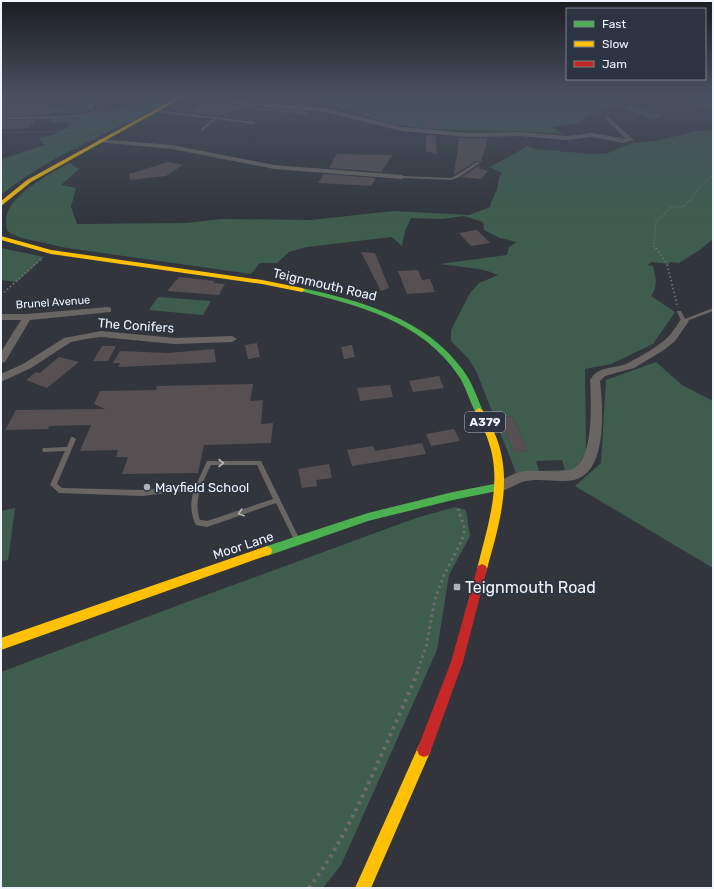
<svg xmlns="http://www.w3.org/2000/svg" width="714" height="889" viewBox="0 0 714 889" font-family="Rubik,sans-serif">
	<rect width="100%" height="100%" fill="#32353c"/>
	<g fill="#3e5d4e" fill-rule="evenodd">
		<path d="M165,96H177C119,131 53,152 1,195V159L44,145L40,138C53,135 64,132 73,122H50L51,118L115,111L142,105Z"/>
		<path d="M317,96H645L602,110L574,124L552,127L564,134C511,129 458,133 405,126C382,123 350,111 326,104Z"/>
		<path d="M683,96H713V112L700,107Z"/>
		<path d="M97,99L95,105L85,113L11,115L16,109L66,107L75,100Z"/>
		<path d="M637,106L663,116L650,119L624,108Z"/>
		<path d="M713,130V239L701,249L679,263L670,262L669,264L651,262L648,265L643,264L653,266C656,278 658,285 651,296L675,312L653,344L611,364L585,369L586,451L577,467L572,471L516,473L477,373L468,358L451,341V330L470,293L479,283L498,275C481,267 458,267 439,264L507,255L509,247L517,242L500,238L484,230L483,222L464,216L442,219L411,218L405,231L402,246L392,237L307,247L289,252L277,263H260L251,274L67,248L22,238L11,234L7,230C6,224 5,219 7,214C14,192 50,174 69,163L79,169L61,185L76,188L71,207L77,224L185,223L222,219L311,220L393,211L469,215L490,207C491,200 493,199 496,192C499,186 497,179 502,173L490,167L528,146L533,149L593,154L608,153L632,143L656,141L697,131ZM512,416L528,451L514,452L499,418ZM562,460L565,470L539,471L536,461Z"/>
		<path d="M1,248L44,257L17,282L1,280Z"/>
		<path d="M158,297L211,301L203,315L149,310Z"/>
		<path d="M656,362L682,385L713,401V568L575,486L601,463L606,380Z"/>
		<path d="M455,507L466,510L470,536L449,575L437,650L341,865L323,888H1V672L187,602L416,518Z"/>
		<path d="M15,508L8,560L1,561V511Z"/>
	</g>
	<g fill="#575053">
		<path d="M1,96H57L41,115L5,117L7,120H36L29,128L1,129V105L24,103L25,102L21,98H1Z"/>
		<path d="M209,96H214L234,105L309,112V115L237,108L219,116L193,112Z"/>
		<path d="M227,96H267L292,104L235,100Z"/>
		<path d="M426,119H436V129L426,128Z"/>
		<path d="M426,135L436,136L437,154L426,151Z"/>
		<path d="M459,138H488L481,162L476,161L454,175Z"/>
		<path d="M337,154L393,155L381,172L329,168Z"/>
		<path d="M168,162L183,165L166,176L130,180L129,174Z"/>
		<path d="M480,165L479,168L488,171L481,179L461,177Z"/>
		<path d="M324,174L376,178L371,186L318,183Z"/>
		<path d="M477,230L490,243L471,246L459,233Z"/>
		<path d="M361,252L375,253L389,288L381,291Z"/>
		<path d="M418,270L422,280L430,279L435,292L407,294L398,271Z"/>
		<path d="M179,277L215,281L213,283L225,284L219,295L167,291Z"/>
		<path d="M257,343L260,357L248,359L245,345Z"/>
		<path d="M352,345L355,357L344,359L341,347Z"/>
		<path d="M102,346H116L108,361H93Z"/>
		<path d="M214,349L216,362L205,363L118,367L120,363H113L120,351L168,353Z"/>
		<path d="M59,357L79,362L47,388L26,380L36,372L40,373Z"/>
		<path d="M439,376L444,388L413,392L409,381Z"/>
		<path d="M253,384L250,401L263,400L261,424L273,423L271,443L204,445L198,473L122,474L128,457H116L118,450L80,451L91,425L49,426L48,429L5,430L16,410L105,409L94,404L100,391L156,390L157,386Z"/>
		<path d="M390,385L393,397L360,401L357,388Z"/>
		<path d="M512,416L528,451L514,452L499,418Z"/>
		<path d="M454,429L460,441L431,446L426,434Z"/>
		<path d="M422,443L426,454L352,466L347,450L373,446L375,451Z"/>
		<path d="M329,464L332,478L316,480L317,486L302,488L298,469Z"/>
	</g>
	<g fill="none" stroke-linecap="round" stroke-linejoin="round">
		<g stroke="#6d6c6d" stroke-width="1" stroke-dasharray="1 1.5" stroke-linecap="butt">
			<path d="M49,108L80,105"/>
			<path d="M66,131L95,128"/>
			<path d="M1,133L66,131L74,123"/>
			<path d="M1,163L108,125"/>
		</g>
		<path stroke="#6d6c6d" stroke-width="1.5" stroke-dasharray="1 2" stroke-linecap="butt" d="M656,249L654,246L656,222L672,207L685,206L704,182L713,176"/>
		<g stroke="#6d6c6d" stroke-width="2" stroke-dasharray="1.5 2.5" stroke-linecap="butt">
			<path d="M656,248L667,264L677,305"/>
			<path d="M1,295L41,259"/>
		</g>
		<path stroke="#6d6c6d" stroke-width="3" stroke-dasharray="2.5 3.5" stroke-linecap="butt" d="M418,669L426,647L435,599L444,575L462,540L465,529L458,509"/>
		<path stroke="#6d6c6d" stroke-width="4" stroke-dasharray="3 4.5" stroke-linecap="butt" d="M309,888C343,843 366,789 389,738C399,715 410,692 419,668"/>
		<g fill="#696562" fill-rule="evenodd">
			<path d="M81,96H83L89,104L103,99L106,97L92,96H113L108,97L105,101L90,105L95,113C111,111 126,107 141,102C148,100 155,96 162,96C153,101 143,104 133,106C92,118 49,119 7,119L6,118L7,117L66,116L93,113Z"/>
			<path d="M156,110L254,122L255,123L254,124L216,119L202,131L201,129L214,119L155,112Z"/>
			<path d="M477,162L480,163L459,177L451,180L402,178L400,177L402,176L451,178L457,175Z"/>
			<path d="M713,308V311L684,322H682L677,312V311H681L685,319Z"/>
			<path d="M71,437H73L76,439L57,484L62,488L142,490L196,485L207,461H261L300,540L299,542L297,543L295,542L276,503L207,527L196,525C190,513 190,502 194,490L142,496L59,493L50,485L65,451L45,452H43L42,450L43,448H45L67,447ZM211,465H257L273,499L207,521L200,520C193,501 202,483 211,465Z"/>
		</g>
		<g fill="#696562" fill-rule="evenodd">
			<path d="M215,96H223L235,101L326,108L402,127L467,133L520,132L567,136L592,133L626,139L606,120L608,117L634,140L623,143L592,137L567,140L520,136L467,137L402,131L326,112L234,104Z"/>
			<path d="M1,100H21L24,102L1,104Z"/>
			<path d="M99,139L172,145L274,165L402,175L405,177L402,179L274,169L172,149L97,142L96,141Z"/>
			<path d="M108,307L111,308V312L30,320L5,362L1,363V352L21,320H1V314H27Z"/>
			<path d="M684,318L689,321L675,341L664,350L634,368L605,376L600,381C603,407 608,472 574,480C557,483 538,477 522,482C514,485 507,490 499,492L494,491L493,487L494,483C503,480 511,474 520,472C536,469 553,473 569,470C595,465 591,400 590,380C600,364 614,370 628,363C641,356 658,347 668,337C673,332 677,325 681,319Z"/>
			<path d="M101,331L175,338L232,336L237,339L232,342L175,344L101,337L86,339L71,342L31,368L1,382V374L23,364L64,338Z"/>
		</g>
		<g fill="#4caf50" fill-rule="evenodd">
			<path d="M302,288C361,301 425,318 463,370C472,382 477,397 483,411L482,413H476C469,401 466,386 458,375C422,321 357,305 300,291V289Z"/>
			<path d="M499,483L502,484L504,487L502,490L453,500L368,521L267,556L263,554L262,551L263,548L267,546L368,513L453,492Z"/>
		</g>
		<g fill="#ffc107" fill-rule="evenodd">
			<path d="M180,96H185L31,182L1,206V201L27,180Z"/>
			<path d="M1,236L51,250L262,280L302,288L305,290L302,292L262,284L51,254L1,240Z"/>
			<path d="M479,408L483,411C491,425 498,438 501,453C510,492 497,532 487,569L486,572L482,574L478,572L477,569C486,532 500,492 492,454C489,439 482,425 475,411Z"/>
			<path d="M267,546L271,548L272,551L271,554L1,650V638Z"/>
			<path d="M424,743L429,745L431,750L371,888H355L419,745Z"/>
		</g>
		<path fill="#c62828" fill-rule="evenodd" d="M482,564L486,566L487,569L463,662L431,750L429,755L424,757L419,755L417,750L451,662L477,569L478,566Z"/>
	</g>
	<defs><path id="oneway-chevron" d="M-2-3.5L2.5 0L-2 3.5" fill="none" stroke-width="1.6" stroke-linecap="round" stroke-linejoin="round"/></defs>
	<g stroke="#b3b4b7">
		<use href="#oneway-chevron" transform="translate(221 463)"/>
		<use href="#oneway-chevron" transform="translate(241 513) rotate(161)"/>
	</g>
	<linearGradient id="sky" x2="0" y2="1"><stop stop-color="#1c1d21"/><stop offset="0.44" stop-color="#495161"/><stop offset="1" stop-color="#495161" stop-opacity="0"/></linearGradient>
	<rect width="714" height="220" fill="url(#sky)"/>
	<g fill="#aeb1b9" stroke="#2d3441" stroke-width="1.5">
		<circle cx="147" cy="487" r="4"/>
		<rect x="453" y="583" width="8" height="8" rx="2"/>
	</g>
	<g text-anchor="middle" stroke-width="3.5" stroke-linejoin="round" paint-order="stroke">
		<g font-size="11" fill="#f0f4fd" stroke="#2d3441">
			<text transform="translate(53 302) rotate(-4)" y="4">Brunel Avenue</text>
		</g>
		<rect fill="#2d3441" stroke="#b6bac5" stroke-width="1" x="465" y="412" width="40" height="20" rx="3"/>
		<g font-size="12" font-weight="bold" fill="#f0f4fd">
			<text x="485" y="426">A379</text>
		</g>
		<g font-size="13" fill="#f0f4fd" stroke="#2d3441">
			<text transform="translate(325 284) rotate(13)" y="5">Teignmouth Road</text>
			<text transform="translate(136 325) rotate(4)" y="5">The Conifers</text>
			<text transform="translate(243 545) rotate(-18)" y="5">Moor Lane</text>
		</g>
		<g font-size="13" fill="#f0f4fd" stroke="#2d3441" text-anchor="start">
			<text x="155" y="492">Mayfield School</text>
		</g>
		<g font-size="16" fill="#f0f4fd" stroke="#2d3441" text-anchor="start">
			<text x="465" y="593">Teignmouth Road</text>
		</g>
	</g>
	<rect width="714" height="889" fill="none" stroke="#f0f4fd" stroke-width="4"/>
	<rect x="566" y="8" width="140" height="72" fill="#2d3441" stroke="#7b818c"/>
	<rect x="574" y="21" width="20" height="6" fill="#4caf50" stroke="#7b818c"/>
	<text x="602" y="28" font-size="12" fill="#f0f4fd">Fast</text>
	<rect x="574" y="41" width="20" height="6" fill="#ffc107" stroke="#7b818c"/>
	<text x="602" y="48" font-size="12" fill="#f0f4fd">Slow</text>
	<rect x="574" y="61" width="20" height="6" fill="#c62828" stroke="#7b818c"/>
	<text x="602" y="68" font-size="12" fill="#f0f4fd">Jam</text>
</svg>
